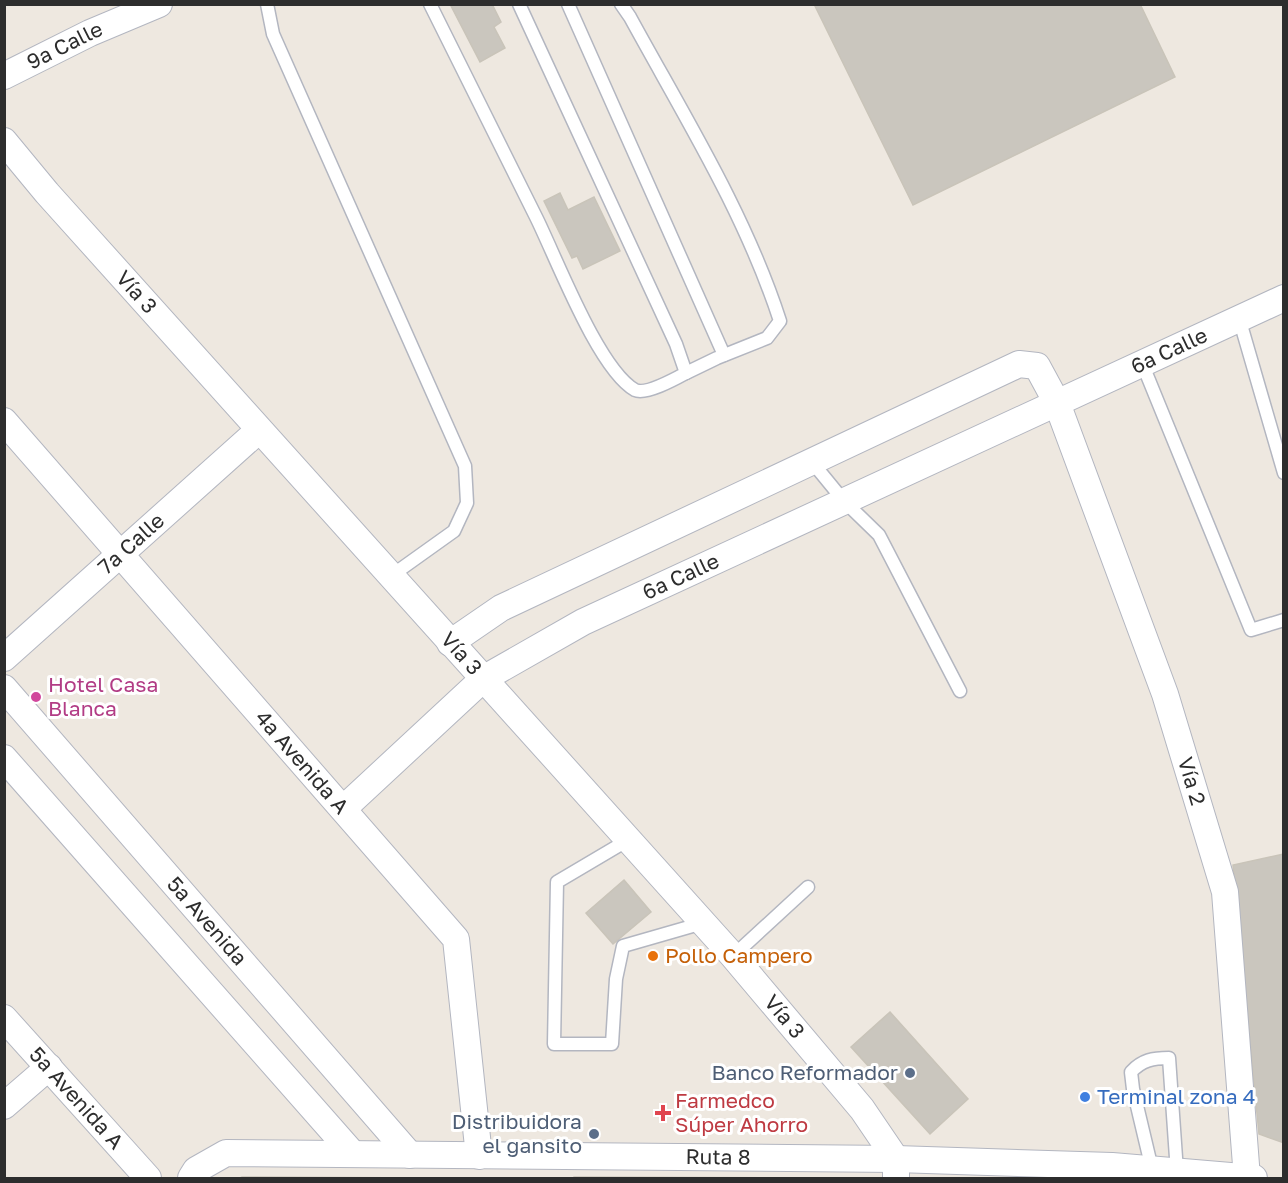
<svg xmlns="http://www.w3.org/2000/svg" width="1288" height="1183" viewBox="0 0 1288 1183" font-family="'Golos Text',sans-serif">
	<rect width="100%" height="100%" fill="#eee8e0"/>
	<g fill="#cac6be" stroke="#c9c4b9" stroke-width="1.5">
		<path d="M450,4H492L501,22L494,27L505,48L480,62Z"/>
		<path d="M814,4H1140L1175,77L913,205Z"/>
		<path d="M560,193L568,210L594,197L620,251L583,269L577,256L572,258L544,201Z"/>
		<path d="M1284,854V1143L1259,1134L1233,865Z"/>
		<path d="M624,880L651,912L613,944L586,913Z"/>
		<path d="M890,1012L968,1099L930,1134L851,1047Z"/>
		<path d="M242,1177L430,1178H240Z"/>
		<path d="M574,1177L836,1178H573Z"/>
	</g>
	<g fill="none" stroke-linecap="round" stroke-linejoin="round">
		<defs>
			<g id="service">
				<path d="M267,4L273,34L465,466L467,503L454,531L391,576"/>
				<path d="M430,4C465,75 501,146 536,217C556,257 598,369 635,390C646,395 675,379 686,373L676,344L519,4"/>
				<path d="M568,4L724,355"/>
				<path d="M621,4L630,17C684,116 745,213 780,321L767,338L717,358L686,373"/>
				<path d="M1239,318L1284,473"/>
				<path d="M1142,363L1251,630L1284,620"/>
				<path d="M812,462L844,501L879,535L960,691"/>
				<path d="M628,840L557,882L554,1044H612L616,979L623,946L703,923"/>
				<path d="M733,956L808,887"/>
				<path d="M1152,1169L1133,1089L1131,1072C1142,1060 1153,1058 1169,1058L1177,1172"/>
			</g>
			<g id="minor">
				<path id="s1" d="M4,76L90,33L159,4"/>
				<path id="s2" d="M4,141L47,193L733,956L862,1109L896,1159V1178"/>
				<path id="s3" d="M4,421L456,939L479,1156"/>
				<path id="s4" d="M450,643L501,608L1019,364L1037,366L1057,403L1165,694L1225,892L1247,1178"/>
				<path id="s5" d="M4,658L259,430"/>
				<path id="s6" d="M4,688L410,1155"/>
				<path d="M4,758L353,1154"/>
				<path id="s7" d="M343,809L483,679L583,622L1284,298"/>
				<path id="s8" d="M4,1018L148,1178"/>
				<path d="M4,1106L49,1067"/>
				<path id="s9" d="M191,1178L196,1170L226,1153L896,1159L1112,1166L1254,1178"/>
			</g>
		</defs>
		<use href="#service" stroke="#b3b6c0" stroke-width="15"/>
		<use href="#minor" stroke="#b3b6c0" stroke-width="28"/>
		<use href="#service" stroke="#fff" stroke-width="12"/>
		<use href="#minor" stroke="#fff" stroke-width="26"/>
	</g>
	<circle fill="#d1479c" stroke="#fff" stroke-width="2" cx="36" cy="697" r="6"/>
	<circle fill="#e8710a" stroke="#fff" stroke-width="2" cx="653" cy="956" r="6"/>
	<g fill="#5c6f8a" stroke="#fff" stroke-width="2">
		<circle cx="910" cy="1073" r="6"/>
		<circle cx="594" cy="1134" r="6"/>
	</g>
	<circle fill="#3f7fe0" stroke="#fff" stroke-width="2" cx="1085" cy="1097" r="6"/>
	<path fill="#e0444e" stroke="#fff" stroke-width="2" d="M660 1104h6v6h6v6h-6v6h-6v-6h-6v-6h6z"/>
	<g text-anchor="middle" stroke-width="6" stroke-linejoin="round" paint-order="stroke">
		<g font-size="21" fill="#2d2d2d" stroke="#fff">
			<text dy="7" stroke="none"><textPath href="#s1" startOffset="68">9a Calle</textPath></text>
			<text dy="7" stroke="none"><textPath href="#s2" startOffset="201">Vía 3</textPath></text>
			<text dy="7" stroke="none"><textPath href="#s7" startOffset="952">6a Calle</textPath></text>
			<text dy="7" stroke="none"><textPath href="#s5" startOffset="171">7a Calle</textPath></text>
			<text dy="7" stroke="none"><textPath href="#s7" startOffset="414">6a Calle</textPath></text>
			<text dy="7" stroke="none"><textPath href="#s2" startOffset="687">Vía 3</textPath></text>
			<text dy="7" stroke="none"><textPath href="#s3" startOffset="453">4a Avenida A</textPath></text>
			<text dy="7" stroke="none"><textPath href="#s4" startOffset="1096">Vía 2</textPath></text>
			<text dy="7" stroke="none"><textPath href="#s6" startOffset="309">5a Avenida</textPath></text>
			<text dy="7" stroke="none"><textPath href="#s2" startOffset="1173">Vía 3</textPath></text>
			<text dy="7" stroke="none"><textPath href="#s8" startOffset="108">5a Avenida A</textPath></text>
			<text dy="7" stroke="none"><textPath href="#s9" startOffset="536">Ruta 8</textPath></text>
		</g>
		<g font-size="21" fill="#b23c85" stroke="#fff" text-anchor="start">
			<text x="48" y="692">Hotel Casa<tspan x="48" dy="24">Blanca</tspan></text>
		</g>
		<g font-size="21" fill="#c56008" stroke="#fff" text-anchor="start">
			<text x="665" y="963">Pollo Campero</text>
		</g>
		<g font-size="21" fill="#4e5e75" stroke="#fff" text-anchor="end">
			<text x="898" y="1080">Banco Reformador</text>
			<text x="582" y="1129">Distribuidora<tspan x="582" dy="24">el gansito</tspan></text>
		</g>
		<g font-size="21" fill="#366cbe" stroke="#fff" text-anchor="start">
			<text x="1097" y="1104">Terminal zona 4</text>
		</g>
		<g font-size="21" fill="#be3a42" stroke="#fff" text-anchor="start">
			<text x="675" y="1108">Farmedco<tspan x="675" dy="24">Súper Ahorro</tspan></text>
		</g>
	</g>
	<rect width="1288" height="1183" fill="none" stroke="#2d2d2d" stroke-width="12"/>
</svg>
